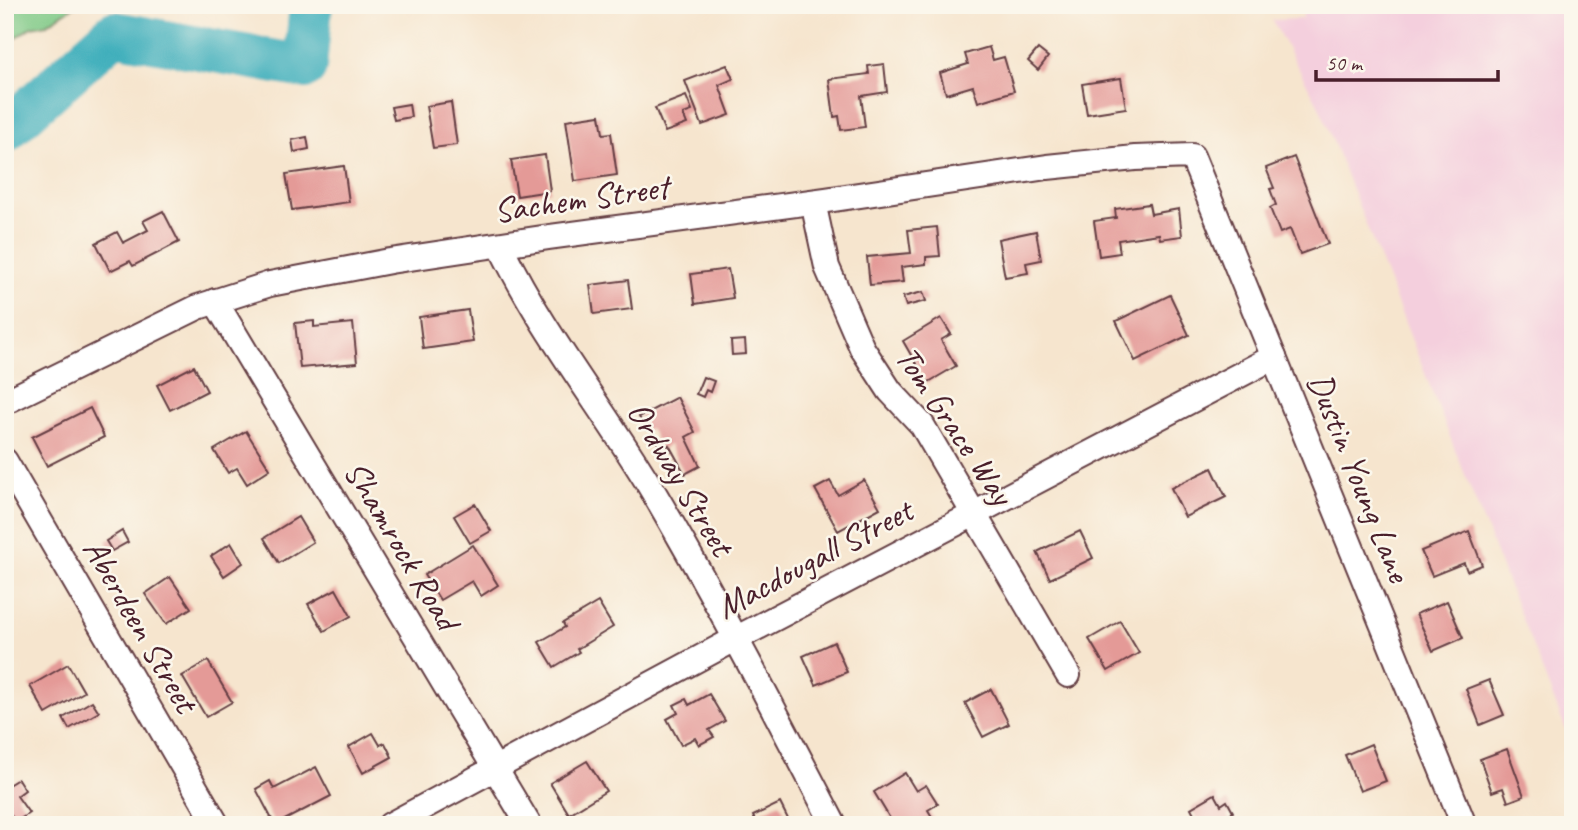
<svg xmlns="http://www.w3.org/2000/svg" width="1578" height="830" viewBox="0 0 1578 830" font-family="Caveat,sans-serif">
	<rect width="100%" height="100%" fill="#fbf7ec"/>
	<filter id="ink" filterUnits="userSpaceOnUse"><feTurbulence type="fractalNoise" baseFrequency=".0143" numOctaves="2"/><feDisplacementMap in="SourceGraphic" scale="14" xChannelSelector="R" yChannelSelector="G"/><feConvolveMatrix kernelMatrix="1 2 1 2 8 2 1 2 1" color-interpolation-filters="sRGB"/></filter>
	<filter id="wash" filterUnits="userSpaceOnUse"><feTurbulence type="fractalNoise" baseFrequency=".00686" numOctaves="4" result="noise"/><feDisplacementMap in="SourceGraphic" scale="28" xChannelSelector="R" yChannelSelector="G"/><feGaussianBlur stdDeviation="1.57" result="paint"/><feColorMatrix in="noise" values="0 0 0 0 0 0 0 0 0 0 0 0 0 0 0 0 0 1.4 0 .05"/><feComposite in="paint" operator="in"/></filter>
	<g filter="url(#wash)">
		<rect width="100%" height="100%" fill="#f6e5ce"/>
		<path fill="#f4cfdd" d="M1300,5H1573V748L1320,108L1272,20L1302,19L1304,11Z"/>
		<path fill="#7fc986" stroke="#647458" stroke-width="2" d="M5,5H76L47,24L31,27L17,37L5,52Z"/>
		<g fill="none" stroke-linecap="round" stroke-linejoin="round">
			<path stroke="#3eaebb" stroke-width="44" d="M5,131L114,33L305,67L311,5"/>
		</g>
		<g id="blocks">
			<g fill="#e49a97">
				<path d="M989,47L993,60L1004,57L1014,91L978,102L973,86L946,94L940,73L968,64L965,54Z"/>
				<path d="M1038,49L1048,57L1038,70L1028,61Z"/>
				<path d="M884,64L887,92L861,96L865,127L841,130L839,116L834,117L829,79L869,74L868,66Z"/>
				<path d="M727,65L733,79L719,85L730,115L702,125L685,81Z"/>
				<path d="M1121,78L1126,108L1087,114L1082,84Z"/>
				<path d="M686,96L692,111L683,114L687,124L665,132L655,108Z"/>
				<path d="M451,102L457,145L433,148L426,106Z"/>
				<path d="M409,104L411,117L394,120L391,107Z"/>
				<path d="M600,115L603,134L611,133L617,175L575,181L566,120Z"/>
				<path d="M307,137L309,149L294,152L292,140Z"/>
				<path d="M545,155L550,191L517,196L511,160Z"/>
				<path d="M1294,157L1328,244L1300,254L1290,229L1280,233L1270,208L1276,205L1270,189L1274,188L1266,168Z"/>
				<path d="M344,166L349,202L292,210L286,174Z"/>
				<path d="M1149,204L1151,214L1179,209L1182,236L1160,239L1159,234L1118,240L1120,253L1099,256L1094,221L1116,218L1115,209Z"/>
				<path d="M163,211L179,242L133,266L130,261L110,271L96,243L117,232L123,243L148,230L143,221Z"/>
				<path d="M937,227L940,256L926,257V264L901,267L903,282L870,285L867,257L911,253L908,230Z"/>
				<path d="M1036,231L1041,260L1026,263L1028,273L1005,277L998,239Z"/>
				<path d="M728,269L733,298L695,304L691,274Z"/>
				<path d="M628,280L632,309L594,314L590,285Z"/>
				<path d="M923,292L926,301L906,306L903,297Z"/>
				<path d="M1170,295L1189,335L1135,361L1116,321Z"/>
				<path d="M468,310L473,342L423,349L419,317Z"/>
				<path d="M941,318L951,334L941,340L956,366L927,383L903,341Z"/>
				<path d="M314,321V327L353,323L357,363L300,368L295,323Z"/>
				<path d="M745,340L746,354L732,355L731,341Z"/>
				<path d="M194,366L207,391L170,410L157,385Z"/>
				<path d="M703,377L714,381L710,392L706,390L703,397L696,394Z"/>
				<path d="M677,397L695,432L686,437L700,466L685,474L669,445L661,450L650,428L646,430L639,417Z"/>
				<path d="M90,408L104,437L47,466L32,437Z"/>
				<path d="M246,431L270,469L247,484L237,468L228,473L214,450Z"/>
				<path d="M1212,468L1226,497L1185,517L1171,488Z"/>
				<path d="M864,480L880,508L838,531L815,489L830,481L838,495Z"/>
				<path d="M475,504L491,531L470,543L454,516Z"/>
				<path d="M298,517L313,542L279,563L264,538Z"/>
				<path d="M122,531L128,542L112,551L106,541Z"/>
				<path d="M1080,531L1093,558L1050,579L1037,552Z"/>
				<path d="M1469,531L1482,565L1467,571L1464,563L1432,576L1421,551Z"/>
				<path d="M231,543L243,563L224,576L211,556Z"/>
				<path d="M473,545L498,585L481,596L472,581L440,600L424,575Z"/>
				<path d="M170,577L191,608L166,624L145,594Z"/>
				<path d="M336,589L351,616L324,631L308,604Z"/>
				<path d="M1447,601L1463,638L1433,651L1416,614Z"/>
				<path d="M598,602L613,627L577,649L579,652L554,667L539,642L565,627L563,623Z"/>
				<path d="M1120,621L1139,653L1108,671L1089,639Z"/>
				<path d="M834,642L847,672L816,685L803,656Z"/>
				<path d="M208,661L232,702L206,717L182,676Z"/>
				<path d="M68,664L84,692L46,714L30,686Z"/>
				<path d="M1489,680L1504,715L1480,725L1466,689Z"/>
				<path d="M991,689L1009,724L983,737L965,703Z"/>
				<path d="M709,694L725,721L709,730L714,737L699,745L695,738L681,745L667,719L678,713L674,705L686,699L689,705Z"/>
				<path d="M92,701L99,712L69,729L63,718Z"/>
				<path d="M373,733L380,745L385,743L392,757L363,773L349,747Z"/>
				<path d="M1371,744L1386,781L1360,791L1345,755Z"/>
				<path d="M1507,749L1524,796L1508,802L1503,788L1492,792L1480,759Z"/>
				<path d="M587,761L606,791L569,814L550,783Z"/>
				<path d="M316,767L331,796L275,825L256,789L270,781L274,789Z"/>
				<path d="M905,773L916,791L926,785L938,804L928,810L937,825H894L874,792Z"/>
				<path d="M18,779L25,790L17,796L29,813L16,822L9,812L5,814V787Z"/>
				<path d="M1215,794L1221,805L1227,801L1233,812L1227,816L1233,825H1200L1191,808Z"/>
				<path d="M780,803L791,825H757L753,816Z"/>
			</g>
		</g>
	</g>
	<g filter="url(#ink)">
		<use href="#blocks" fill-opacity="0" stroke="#643d43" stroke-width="2"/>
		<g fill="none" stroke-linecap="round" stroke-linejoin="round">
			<defs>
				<g id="street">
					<path d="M813,202L827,267L862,348L890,391L922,425L1068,675"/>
					<path d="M500,245C542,333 604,409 654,493C718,602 776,713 834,825"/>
					<path d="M215,301L529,825"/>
					<path d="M5,402L198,307L270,284L390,261L549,237L826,200L1047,167L1135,158L1192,156L1464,825"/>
					<path d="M5,461L217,825"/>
					<path d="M390,825L737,638L1274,357"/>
				</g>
			</defs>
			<use href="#street" stroke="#643d43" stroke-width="28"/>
			<use href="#street" stroke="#fff" stroke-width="24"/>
		</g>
	</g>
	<g text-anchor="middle" stroke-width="5" stroke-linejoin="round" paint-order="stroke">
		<g font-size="35" fill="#4a1f2b" stroke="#fbf7ec">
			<text transform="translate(581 198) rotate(-8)" y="12">Sachem Street</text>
			<text transform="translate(955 425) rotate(56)" y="12">Tom Grace Way</text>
			<text transform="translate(1360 477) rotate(68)" y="12">Dustin Young Lane</text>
			<text transform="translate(681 478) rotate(59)" y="12">Ordway Street</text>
			<text transform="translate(402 545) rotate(59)" y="12">Shamrock Road</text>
			<text transform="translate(814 558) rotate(-28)" y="12">Macdougall Street</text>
			<text transform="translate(141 625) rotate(60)" y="12">Aberdeen Street</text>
		</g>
	</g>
	<rect width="1578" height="830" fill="none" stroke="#fbf7ec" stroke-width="28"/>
	<path d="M1316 70v10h182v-10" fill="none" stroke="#4a1f2b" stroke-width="3.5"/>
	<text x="1326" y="70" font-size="21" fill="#4a1f2b" stroke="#fbf7ec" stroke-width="5" paint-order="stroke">50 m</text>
</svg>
